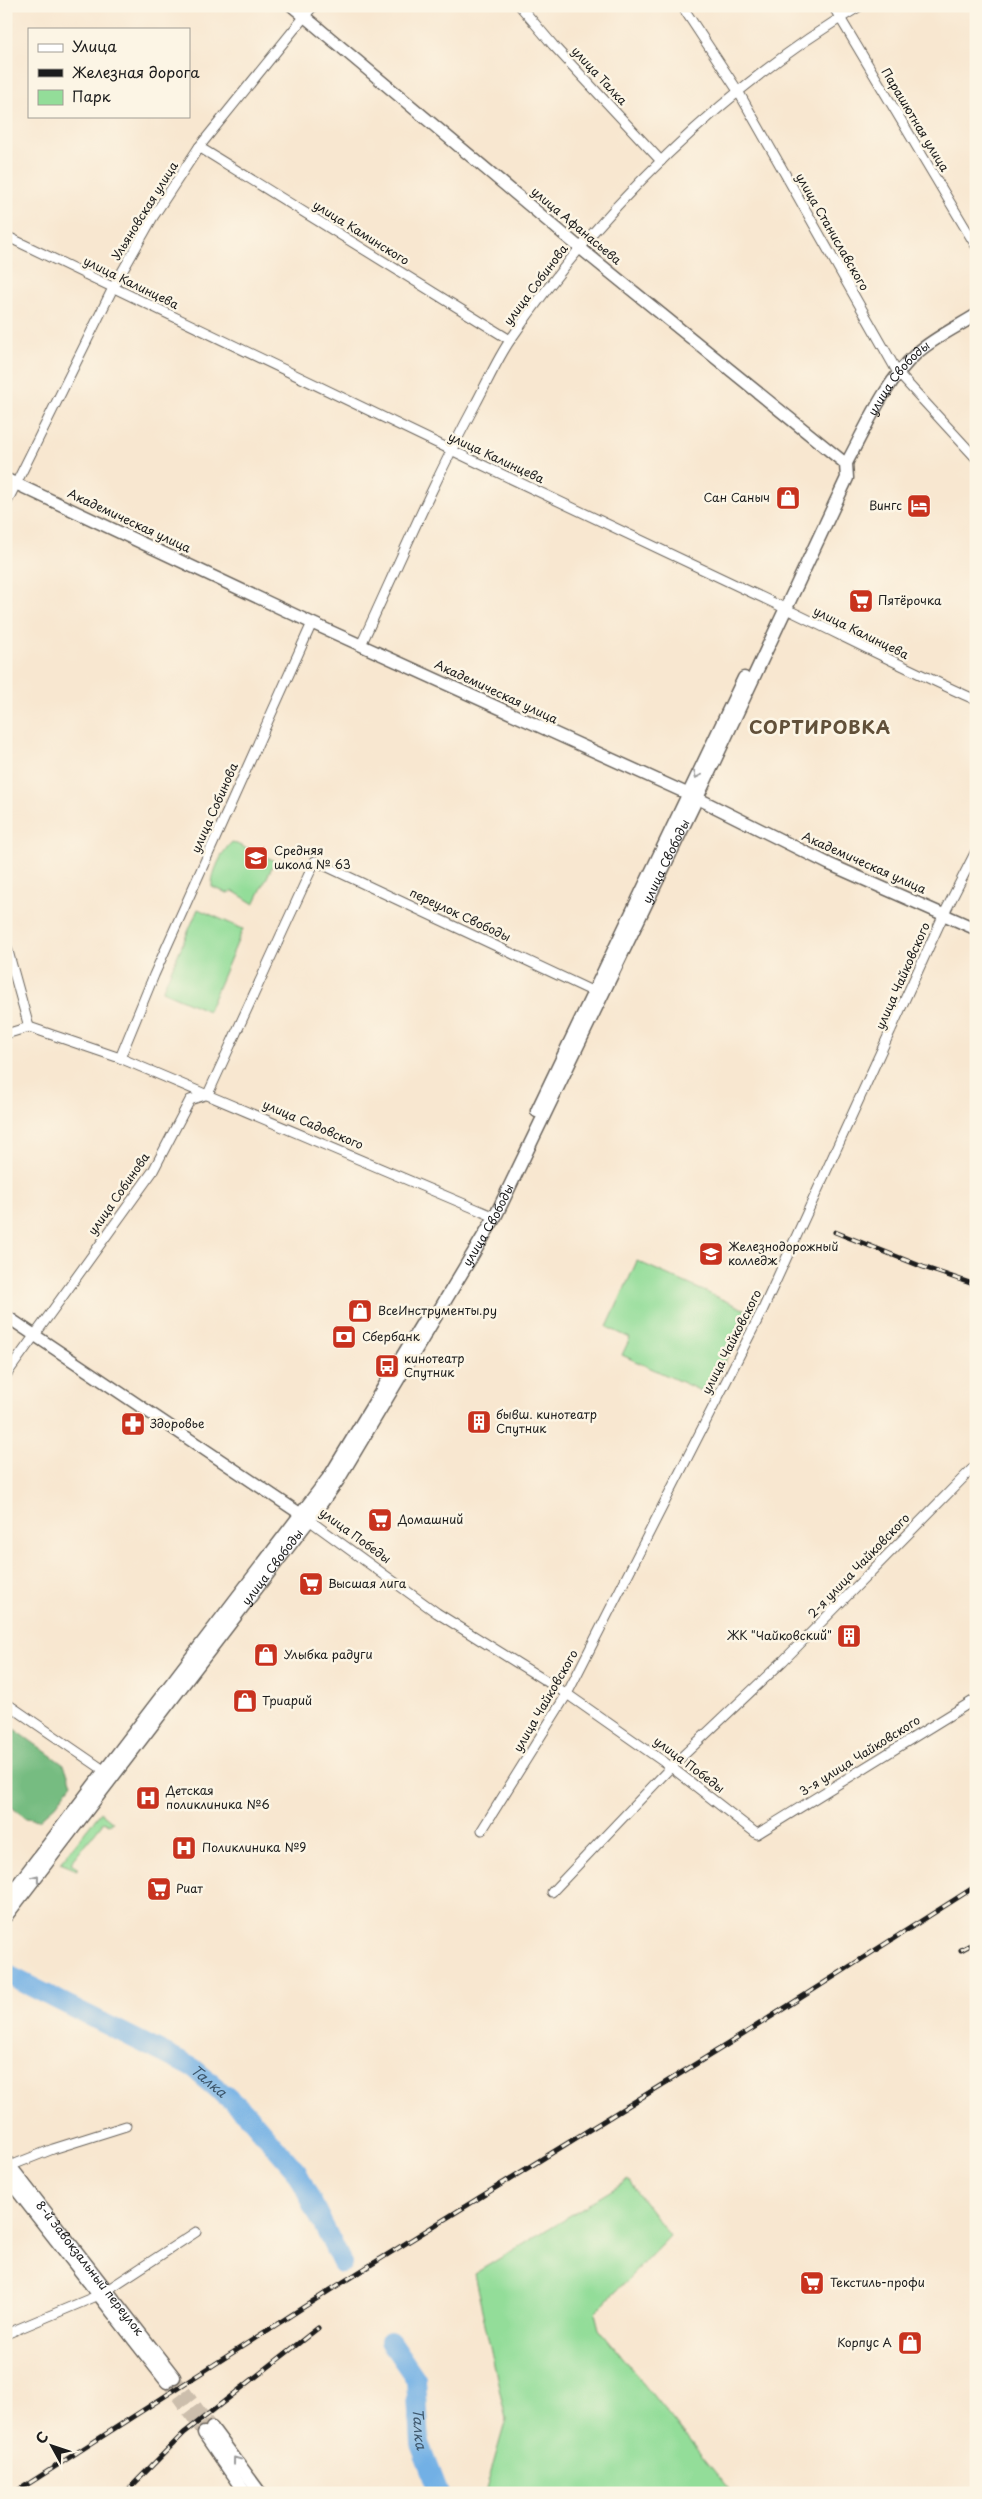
<svg xmlns="http://www.w3.org/2000/svg" width="982" height="2499" viewBox="0 0 982 2499" font-family="'Playpen Sans',sans-serif">
	<rect width="100%" height="100%" fill="#fcf5e5"/>
	<filter id="ink" filterUnits="userSpaceOnUse"><feTurbulence type="fractalNoise" baseFrequency=".02" numOctaves="2"/><feDisplacementMap in="SourceGraphic" scale="10" xChannelSelector="R" yChannelSelector="G"/><feConvolveMatrix kernelMatrix="1 2 1 2 8 2 1 2 1" color-interpolation-filters="sRGB"/></filter>
	<filter id="wash" filterUnits="userSpaceOnUse"><feTurbulence type="fractalNoise" baseFrequency=".0096" numOctaves="4" result="noise"/><feDisplacementMap in="SourceGraphic" scale="20" xChannelSelector="R" yChannelSelector="G"/><feGaussianBlur stdDeviation="1.12" result="paint"/><feColorMatrix in="noise" values="0 0 0 0 0 0 0 0 0 0 0 0 0 0 0 0 0 1.4 0 .05"/><feComposite in="paint" operator="in"/></filter>
	<g filter="url(#wash)">
		<rect width="100%" height="100%" fill="#f8e7d0"/>
		<g fill="#93dd99" stroke="#587c5a">
			<path d="M232,842L248,849L250,855L252,850L275,861L254,904L233,891L227,893L212,887C211,874 222,851 232,842Z"/>
			<path d="M198,909L243,929L208,1011L162,991Z"/>
			<path d="M637,1261L748,1311L710,1395L622,1355L630,1338L607,1327Z"/>
			<path d="M101,1812L113,1822L109,1824L104,1821L71,1863L77,1867V1870L60,1863Z"/>
			<path d="M628,2180L670,2236L595,2313L599,2329L732,2493H485L506,2419L474,2274Z"/>
		</g>
		<path fill="#76bc81" stroke="#496c4e" d="M6,1723L64,1765L72,1783L56,1805L39,1820L26,1818L6,1803Z"/>
		<g fill="none" stroke-linecap="round" stroke-linejoin="round">
			<g stroke="#72b0e5" stroke-width="20">
				<path id="s1" d="M6,1974L193,2068L245,2112L297,2172L342,2263"/>
				<path id="s2" d="M390,2341L416,2379L420,2444L439,2493"/>
			</g>
		</g>
	</g>
	<g filter="url(#ink)">
		<g fill="none" stroke-linecap="round" stroke-linejoin="round">
			<g stroke="#ccbeac" stroke-width="12" stroke-dasharray="12 6" stroke-linecap="butt">
				<path d="M174,2377L212,2428"/>
				<path d="M167,2382L204,2433"/>
			</g>
			<defs>
				<g id="minor">
					<path d="M520,6L553,45L661,161"/>
					<path d="M682,6L738,91L898,373L976,458"/>
					<path d="M833,6L976,246"/>
					<path d="M199,147L510,340"/>
					<path d="M6,236C251,355 496,472 742,588C820,624 897,665 976,700"/>
					<path d="M6,504L113,288L153,217L199,147L313,6"/>
					<path d="M361,645C398,565 433,483 475,405C487,383 497,359 511,339C598,211 726,85 860,6"/>
					<path d="M6,944L29,1027"/>
					<path d="M6,1034L29,1027L120,1058L495,1217"/>
					<path d="M120,1058L154,975L312,623"/>
					<path d="M6,1375L153,1171L190,1100L208,1094L315,861L594,992"/>
					<path d="M309,1520L437,1613L567,1694L671,1767L757,1834L976,1699"/>
					<path d="M6,1703L108,1773"/>
					<path d="M482,1830L567,1694L763,1309L944,914L976,851"/>
					<path d="M552,1892L671,1767L783,1661L972,1469"/>
					<path d="M10,2166L53,2149L126,2126"/>
					<path d="M107,2290L196,2232"/>
					<path d="M6,2334L99,2295"/>
				</g>
				<g id="tertiary">
					<path id="s3" d="M292,6L580,248L846,464C867,426 884,383 917,353C934,338 957,327 976,315"/>
					<path d="M6,479L312,623L697,798L829,864L976,929"/>
					<path d="M6,1316L308,1519"/>
				</g>
				<g id="secondary">
					<path d="M537,1111L744,678"/>
					<path d="M6,1900L330,1476L428,1314"/>
					<path id="s4" d="M6,1916L309,1520L338,1480L495,1217L697,798L847,478L846,464"/>
					<path id="s5" d="M6,2161L174,2377"/>
					<path d="M6,2176L167,2382"/>
					<path d="M212,2428L260,2493"/>
					<path d="M204,2433L245,2493"/>
				</g>
			</defs>
			<use href="#minor" stroke="#69635b" stroke-width="11"/>
			<use href="#tertiary" stroke="#69635b" stroke-width="14"/>
			<use href="#secondary" stroke="#69635b" stroke-width="15"/>
			<use href="#minor" stroke="#fff" stroke-width="9"/>
			<use href="#tertiary" stroke="#fff" stroke-width="11"/>
			<use href="#secondary" stroke="#fff" stroke-width="12"/>
			<defs>
				<g id="rail">
					<path d="M835,1232L923,1267L976,1285"/>
					<path d="M961,1950L976,1942"/>
					<path d="M14,2493L335,2287L736,2039L976,1886"/>
					<path d="M125,2493L184,2433L318,2328"/>
				</g>
			</defs>
			<use href="#rail" stroke="#1c1c1c" stroke-width="5"/>
			<use href="#rail" stroke="#fcf5e5" stroke-width="3" stroke-dasharray="9" stroke-linecap="butt"/>
		</g>
		<defs><path id="oneway-chevron" d="M-2-3.5L2.5 0L-2 3.5" fill="none" stroke-width="1.6" stroke-linecap="round" stroke-linejoin="round" transform="scale(1.25)"/></defs>
		<g stroke="#999">
			<use href="#oneway-chevron" transform="translate(697 775) rotate(116)"/>
			<use href="#oneway-chevron" transform="translate(36 1878) rotate(-52)"/>
			<use href="#oneway-chevron" transform="translate(236 2460) rotate(-127)"/>
		</g>
	</g>
	<defs>
		<symbol id="shop-square" viewBox="-11 -11 22 22"><rect x="-9" y="-9" width="18" height="18" rx="4" fill="#c8321e" stroke="#fcf5e5"/><path d="M-5-2.5h2.3a2.7 3.5 0 0 1 5.4 0H5L5.5 6h-11ZM-1.5-2.5h3a1.5 2.3 0 0 0-3 0Z" fill="#fff"/></symbol>
		<symbol id="hotel-square" viewBox="-11 -11 22 22"><rect x="-9" y="-9" width="18" height="18" rx="4" fill="#c8321e" stroke="#fcf5e5"/><path d="M-6-4.5h1.5V1H6V5H4.5V3h-9V5H-6ZM-4 0a1.8 1.8 0 1 1 3.6 0ZM.5 0V-2.5h3Q6-2.5 6 0Z" fill="#fff"/></symbol>
		<symbol id="supermarket-square" viewBox="-11 -11 22 22"><rect x="-9" y="-9" width="18" height="18" rx="4" fill="#c8321e" stroke="#fcf5e5"/><path d="M-6-5.5h2.5l.6 2H6L4.5 2H-2.5L-4.4-4H-6ZM-1.5 3.2a1.3 1.3 0 1 0 .1 0ZM3 3.2a1.3 1.3 0 1 0 .1 0Z" fill="#fff"/></symbol>
		<symbol id="school-square" viewBox="-11 -11 22 22"><rect x="-9" y="-9" width="18" height="18" rx="4" fill="#c8321e" stroke="#fcf5e5"/><path d="M0-5L7-2L0 1L-7-2ZM-4 1L0 2.5L4 1V4Q0 6-4 4Z" fill="#fff"/></symbol>
		<symbol id="university-square" viewBox="-11 -11 22 22"><rect x="-9" y="-9" width="18" height="18" rx="4" fill="#c8321e" stroke="#fcf5e5"/><path d="M0-5L7-2L0 1L-7-2ZM-4 1L0 2.5L4 1V4Q0 6-4 4Z" fill="#fff"/></symbol>
		<symbol id="bank-square" viewBox="-11 -11 22 22"><rect x="-9" y="-9" width="18" height="18" rx="4" fill="#c8321e" stroke="#fcf5e5"/><path d="M-6-4H6V4H-6ZM0-2.3a2.3 2.3 0 1 0 0 4.6a2.3 2.3 0 1 0 0-4.6Z" fill="#fff"/></symbol>
		<symbol id="bus-square" viewBox="-11 -11 22 22"><rect x="-9" y="-9" width="18" height="18" rx="4" fill="#c8321e" stroke="#fcf5e5"/><path d="M-5-6H5V4H4V6H2V4H-2V6H-4V4H-5ZM-3.5-4V0h7V-4ZM-3.5 1.2v1.5H-2V1.2ZM2 1.2v1.5H3.5V1.2Z" fill="#fff"/></symbol>
		<symbol id="building-square" viewBox="-11 -11 22 22"><rect x="-9" y="-9" width="18" height="18" rx="4" fill="#c8321e" stroke="#fcf5e5"/><path d="M-4-6H4V6H1V3H-1V6H-4ZM-2.5-4.3h1.7v1.8h-1.7ZM.8-4.3h1.7v1.8H.8ZM-2.5-1h1.7V.8h-1.7ZM.8-1h1.7V.8H.8Z" fill="#fff"/></symbol>
		<symbol id="pharmacy-square" viewBox="-11 -11 22 22"><rect x="-9" y="-9" width="18" height="18" rx="4" fill="#c8321e" stroke="#fcf5e5"/><path d="M-2-6h4v4h4v4h-4v4h-4v-4h-4v-4h4Z" fill="#fff"/></symbol>
		<symbol id="hospital-square" viewBox="-11 -11 22 22"><rect x="-9" y="-9" width="18" height="18" rx="4" fill="#c8321e" stroke="#fcf5e5"/><path d="M-5-5h3v3.5h4V-5h3V5h-3V1.5h-4V5h-3Z" fill="#fff"/></symbol>
	</defs>
	<g fill-rule="evenodd">
		<use href="#shop-square" x="774" y="484" width="28" height="28"/>
		<use href="#hotel-square" x="905" y="492" width="28" height="28"/>
		<use href="#supermarket-square" x="847" y="587" width="28" height="28"/>
		<use href="#school-square" x="242" y="844" width="28" height="28"/>
		<use href="#university-square" x="697" y="1240" width="28" height="28"/>
		<use href="#shop-square" x="346" y="1297" width="28" height="28"/>
		<use href="#bank-square" x="330" y="1323" width="28" height="28"/>
		<use href="#bus-square" x="373" y="1352" width="28" height="28"/>
		<use href="#building-square" x="465" y="1408" width="28" height="28"/>
		<use href="#pharmacy-square" x="119" y="1410" width="28" height="28"/>
		<use href="#supermarket-square" x="366" y="1506" width="28" height="28"/>
		<use href="#supermarket-square" x="297" y="1570" width="28" height="28"/>
		<use href="#building-square" x="835" y="1622" width="28" height="28"/>
		<use href="#shop-square" x="252" y="1641" width="28" height="28"/>
		<use href="#shop-square" x="231" y="1687" width="28" height="28"/>
		<use href="#hospital-square" x="134" y="1784" width="28" height="28"/>
		<use href="#hospital-square" x="170" y="1834" width="28" height="28"/>
		<use href="#supermarket-square" x="145" y="1875" width="28" height="28"/>
		<use href="#supermarket-square" x="798" y="2269" width="28" height="28"/>
		<use href="#shop-square" x="896" y="2329" width="28" height="28"/>
	</g>
	<g text-anchor="middle" stroke-width="5" stroke-linejoin="round" paint-order="stroke">
		<g font-size="12" fill="#1c1c1c" stroke="#fcf5e5">
			<text transform="translate(599 76) rotate(47)" y="4">улица Талка</text>
			<text transform="translate(915 120) rotate(59)" y="4">Парашютная улица</text>
			<text transform="translate(145 211) rotate(-58)" y="4">Ульяновская улица</text>
			<text transform="translate(576 226) rotate(40)" y="4">улица Афанасьева</text>
			<text transform="translate(832 232) rotate(60)" y="4">улица Станиславского</text>
			<text transform="translate(361 233) rotate(32)" y="4">улица Каминского</text>
			<text transform="translate(131 283) rotate(26)" y="4">улица Калинцева</text>
			<text transform="translate(536 285) rotate(-53)" y="4">улица Собинова</text>
			<text dy="4" stroke="none"><textPath href="#s3" startOffset="820">улица Свободы</textPath></text>
			<text transform="translate(496 458) rotate(25)" y="4">улица Калинцева</text>
			<text transform="translate(129 521) rotate(25)" y="4">Академическая улица</text>
			<text transform="translate(861 633) rotate(26)" y="4">улица Калинцева</text>
			<text transform="translate(496 692) rotate(25)" y="4">Академическая улица</text>
			<text transform="translate(215 808) rotate(-66)" y="4">улица Собинова</text>
			<text dy="4" stroke="none"><textPath href="#s4" startOffset="1249">улица Свободы</textPath></text>
			<text transform="translate(864 863) rotate(24)" y="4">Академическая улица</text>
			<text transform="translate(460 915) rotate(25)" y="4">переулок Свободы</text>
			<text transform="translate(903 976) rotate(-66)" y="4">улица Чайковского</text>
			<text transform="translate(313 1125) rotate(23)" y="4">улица Садовского</text>
			<text transform="translate(119 1194) rotate(-55)" y="4">улица Собинова</text>
			<text dy="4" stroke="none"><textPath href="#s4" startOffset="844">улица Свободы</textPath></text>
			<text transform="translate(732 1342) rotate(-63)" y="4">улица Чайковского</text>
			<text transform="translate(355 1536) rotate(36)" y="4">улица Победы</text>
			<text transform="translate(859 1566) rotate(-46)" y="4">2-я улица Чайковского</text>
			<text dy="4" stroke="none"><textPath href="#s4" startOffset="439">улица Свободы</textPath></text>
			<text transform="translate(546 1701) rotate(-60)" y="4">улица Чайковского</text>
			<text transform="translate(860 1756) rotate(-32)" y="4">3-я улица Чайковского</text>
			<text transform="translate(689 1765) rotate(37)" y="4">улица Победы</text>
			<text dy="4" stroke="none"><textPath href="#s5" startOffset="136">8-й Завокзальный переулок</textPath></text>
		</g>
		<g font-size="12" fill="#1c1c1c" stroke="#fcf5e5" text-anchor="start">
			<text x="770" y="502" text-anchor="end">Сан Саныч</text>
			<text x="902" y="510" text-anchor="end">Вингс</text>
			<text x="878" y="605">Пятёрочка</text>
			<text x="274" y="855">Средняя<tspan x="274" dy="14">школа № 63</tspan></text>
			<text x="728" y="1251">Железнодорожный<tspan x="728" dy="14">колледж</tspan></text>
			<text x="378" y="1315">ВсеИнструменты.ру</text>
			<text x="362" y="1341">Сбербанк</text>
			<text x="404" y="1363">кинотеатр<tspan x="404" dy="14">Спутник</tspan></text>
			<text x="496" y="1419">бывш. кинотеатр<tspan x="496" dy="14">Спутник</tspan></text>
			<text x="150" y="1428">Здоровье</text>
			<text x="398" y="1524">Домашний</text>
			<text x="328" y="1588">Высшая лига</text>
			<text x="832" y="1640" text-anchor="end">ЖК "Чайковский"</text>
			<text x="284" y="1659">Улыбка радуги</text>
			<text x="262" y="1705">Триарий</text>
			<text x="166" y="1795">Детская<tspan x="166" dy="14">поликлиника №6</tspan></text>
			<text x="202" y="1852">Поликлиника №9</text>
			<text x="176" y="1893">Риат</text>
			<text x="830" y="2287">Текстиль-профи</text>
			<text x="892" y="2347" text-anchor="end">Корпус А</text>
		</g>
		<g font-size="14" font-style="italic" fill="#3e576c" stroke="#fcf5e5">
			<text dy="5" stroke="none"><textPath href="#s1" startOffset="230">Талка</textPath></text>
			<text dy="5" stroke="none"><textPath href="#s2" startOffset="96">Талка</textPath></text>
		</g>
		<g font-size="18" font-weight="bold" letter-spacing="1" fill="#615039" stroke="#fcf5e5">
			<text x="820" y="734">СОРТИРОВКА</text>
		</g>
	</g>
	<rect width="982" height="2499" fill="none" stroke="#fcf5e5" stroke-width="25"/>
	<rect x="28" y="28" width="162" height="90" fill="#fcf5e5" stroke="#a29e95"/>
	<rect x="38" y="44" width="25" height="8" fill="#ffffff" stroke="#a29e95"/>
	<text x="72" y="52" font-size="15" fill="#1c1c1c">Улица</text>
	<rect x="38" y="69" width="25" height="8" fill="#1c1c1c" stroke="#a29e95"/>
	<text x="72" y="78" font-size="15" fill="#1c1c1c">Железная дорога</text>
	<rect x="38" y="90" width="25" height="15" fill="#93dd99" stroke="#a29e95"/>
	<text x="72" y="102" font-size="15" fill="#1c1c1c">Парк</text>
	<g transform="translate(52 2446) rotate(310)" stroke="#fcf5e5" stroke-width="4" paint-order="stroke">
	<path d="M0-4L9 19L0 12L-9 19Z" fill="#1c1c1c"/>
	<text y="-8" font-size="14" font-weight="bold" text-anchor="middle" fill="#1c1c1c">С</text>
	</g>
</svg>
